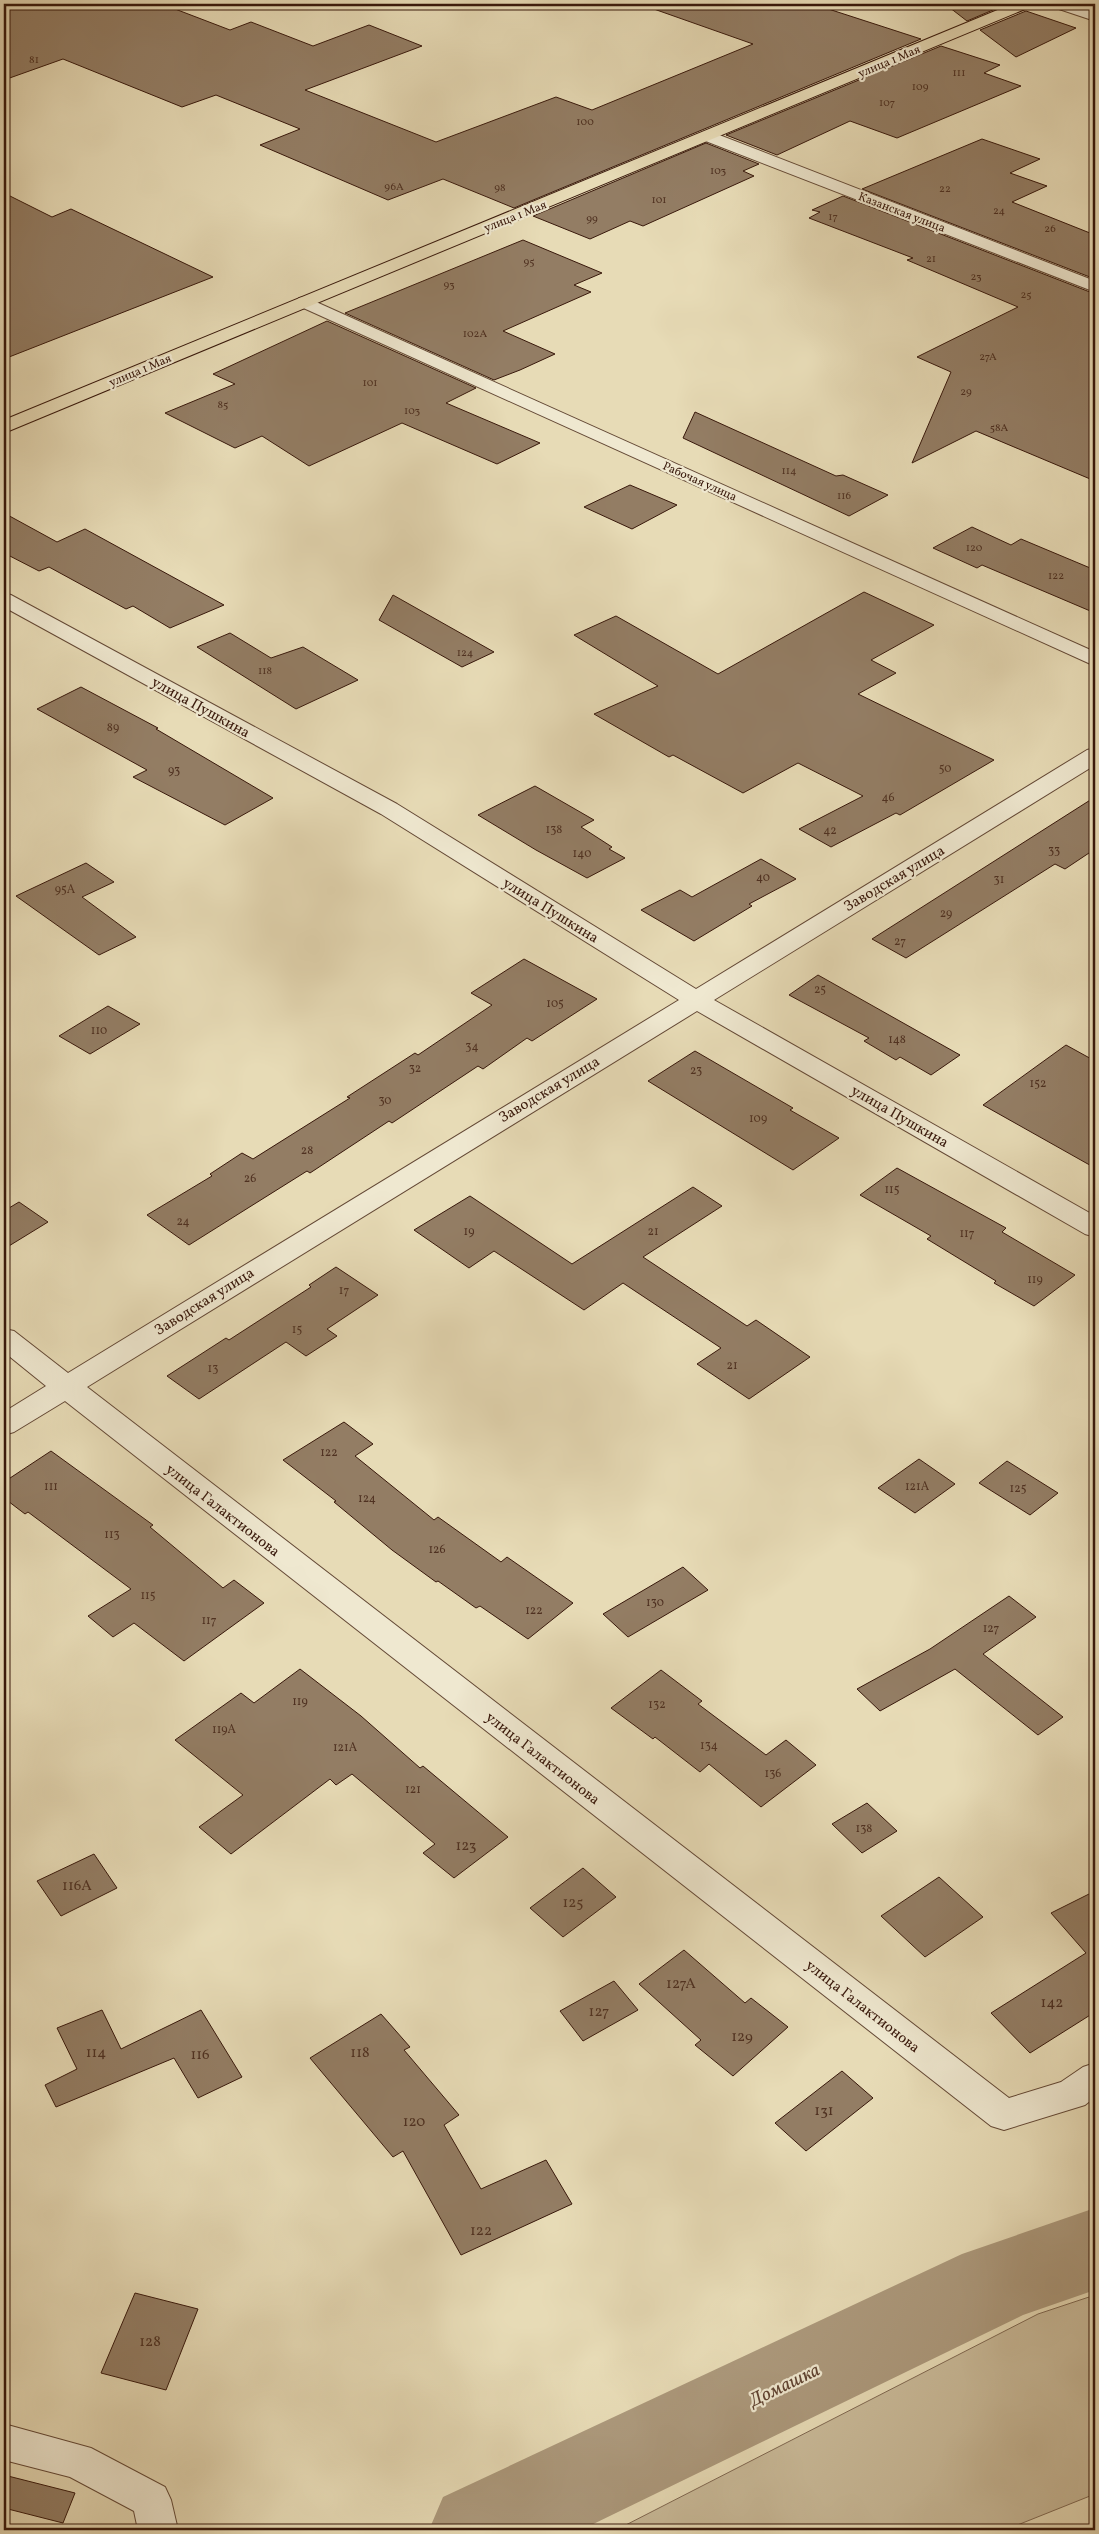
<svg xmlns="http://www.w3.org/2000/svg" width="1099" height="2534" viewBox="0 0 1099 2534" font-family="Vollkorn,serif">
	<rect width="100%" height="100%" fill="#e7dbb6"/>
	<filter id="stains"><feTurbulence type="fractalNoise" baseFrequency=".004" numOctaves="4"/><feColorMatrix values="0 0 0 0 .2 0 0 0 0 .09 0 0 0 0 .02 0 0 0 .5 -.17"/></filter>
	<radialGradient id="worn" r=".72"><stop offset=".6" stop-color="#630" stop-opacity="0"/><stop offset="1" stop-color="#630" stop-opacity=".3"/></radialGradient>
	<path fill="#c9ba99" stroke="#806952" d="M1095,2295V2494L1005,2530H616L1038,2314Z"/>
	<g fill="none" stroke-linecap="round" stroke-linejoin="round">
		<path fill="#ac997c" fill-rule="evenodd" d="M1095,2208V2290L1023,2315L581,2530H429L443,2497L962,2254Z"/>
	</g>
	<g fill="#937d64" stroke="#38180b">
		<path d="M4,4H162L230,30L251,22L313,46L369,25L422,46L305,90L436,142L556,97L592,110L753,44L651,8V4H813L921,39L514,208L443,179L388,200L260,145L300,129L216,95L182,107L63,59L4,80Z"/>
		<path d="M945,4H1007L967,21Z"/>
		<path d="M1026,11L1076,28L1016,57L980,30Z"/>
		<path d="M941,46L1000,65L984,73L1021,86L897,138L850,121L777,155L726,135Z"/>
		<path d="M982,139L1040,159L1010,173L1047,186L1012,202L1095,235V279L862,189Z"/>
		<path d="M706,143L759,164L743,171L754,176L643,226L630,221L590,239L533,216Z"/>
		<path d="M4,193L52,217L71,209L213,277L4,359Z"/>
		<path d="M843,196L1095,294V481L976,431L912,463L951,372L917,357L1018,307L907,260L913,258L809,218L820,212L812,210Z"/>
		<path d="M523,240L602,273L574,285L591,292L503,331L555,354L520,370L494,380L345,313Z"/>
		<path d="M327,321L476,388L446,403L540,443L497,464L402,423L309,466L262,436L235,448L165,413L235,384L213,374Z"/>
		<path d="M695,412L836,476L843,475L888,495L849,516L683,438Z"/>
		<path d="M630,485L677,505L632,529L584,507Z"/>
		<path d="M4,513L57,542L85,529L224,605L170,628L133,606L126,609L49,567L39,571L4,553Z"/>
		<path d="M972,527L1011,545L1021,539L1095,570V613L982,565L977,568L933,548Z"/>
		<path d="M864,592L934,625L871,660L896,673L858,694L994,760L900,815L896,813L831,847L799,829L863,796L798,763L743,793L673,755L669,757L594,714L658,686L574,635L616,616L718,674Z"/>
		<path d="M393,595L494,652L462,667L379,620Z"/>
		<path d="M230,633L271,658L303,647L358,680L296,709L197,647Z"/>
		<path d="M81,687L158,728L156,729L273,798L225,825L133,777L147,770L37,709Z"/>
		<path d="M535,786L594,820L581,827L612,847L609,849L625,858L587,878L536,850L478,815Z"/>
		<path d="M1095,797V849L1065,869L1055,864L906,958L872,939Z"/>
		<path d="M761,859L796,879L749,904L752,906L694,941L641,910L680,890L692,897Z"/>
		<path d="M86,863L114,882L82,897L136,937L99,955L16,896Z"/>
		<path d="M524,959L597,999L532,1041L527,1038L483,1069L478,1066L392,1123L389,1121L310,1173L307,1171L189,1245L147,1215L212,1176L210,1174L242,1153L253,1159L350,1098L347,1097L415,1053L418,1055L492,1005L471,993Z"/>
		<path d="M818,975L960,1055L931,1075L900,1057L896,1060L864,1041L869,1038L789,995Z"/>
		<path d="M108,1006L140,1024L90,1054L59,1036Z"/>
		<path d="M1066,1045L1095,1061V1168L983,1105Z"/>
		<path d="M695,1051L793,1108L790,1110L839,1138L793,1170L648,1081Z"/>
		<path d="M897,1168L1006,1228L1002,1232L1075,1275L1034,1306L994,1283L996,1281L927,1239L931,1236L860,1195Z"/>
		<path d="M693,1187L722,1206L643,1257L747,1326L756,1320L810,1357L749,1399L697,1364L721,1348L623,1283L584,1310L494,1251L469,1268L414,1230L470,1196L572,1264Z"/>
		<path d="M19,1202L48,1222L4,1249V1211Z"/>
		<path d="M336,1267L378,1295L327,1329L337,1336L306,1356L286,1342L199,1399L167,1376L226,1338L229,1340L311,1287L309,1285Z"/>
		<path d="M344,1422L373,1444L355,1456L434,1520L438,1517L501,1562L507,1557L573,1603L528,1639L480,1606L476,1608L438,1581L436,1582L392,1550L334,1502L336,1501L283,1460Z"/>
		<path d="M51,1451L153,1525L150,1527L223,1588L234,1580L264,1603L184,1661L134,1623L113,1637L88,1616L131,1589L28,1512L25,1514L4,1498V1482Z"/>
		<path d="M919,1459L955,1484L915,1513L878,1488Z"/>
		<path d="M1007,1461L1058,1493L1030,1515L979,1483Z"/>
		<path d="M683,1567L708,1590L628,1637L603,1614Z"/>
		<path d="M1009,1596L1036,1617L983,1654L1063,1717L1038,1735L955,1669L880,1711L857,1689L930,1649Z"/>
		<path d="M300,1669L361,1716L420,1768L423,1766L508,1837L454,1878L423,1853L435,1844L352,1774L336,1785L330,1779L231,1854L199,1827L243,1795L175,1740L241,1693L254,1703Z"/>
		<path d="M661,1670L702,1701L698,1704L766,1755L786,1740L816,1765L761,1807L709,1764L700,1772L655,1737L653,1739L611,1708Z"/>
		<path d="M867,1803L897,1831L862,1853L832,1824Z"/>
		<path d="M94,1854L117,1888L61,1916L37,1881Z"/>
		<path d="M583,1868L616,1897L563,1937L530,1908Z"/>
		<path d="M939,1877L983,1917L925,1957L881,1916Z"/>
		<path d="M1095,1891V2012L1030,2053L991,2013L1086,1953L1051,1913Z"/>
		<path d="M684,1950L745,2003L751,1998L788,2027L733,2076L695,2045L701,2040L639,1984Z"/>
		<path d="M614,1981L638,2010L583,2041L560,2011Z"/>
		<path d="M102,2010L121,2049L201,2010L242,2077L198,2098L174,2058L56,2107L45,2085L77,2069L57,2028Z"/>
		<path d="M381,2014L410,2047L404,2050L459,2115L444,2125L481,2189L546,2160L572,2204L461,2255L403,2151L393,2157L310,2058Z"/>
		<path d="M842,2071L873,2098L806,2151L775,2123Z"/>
		<path d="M135,2293L198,2309L166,2390L101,2373Z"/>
		<path d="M4,2475L75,2493L63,2523L4,2508Z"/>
	</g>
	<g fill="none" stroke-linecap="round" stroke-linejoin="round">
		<defs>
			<g id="minor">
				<path d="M1051,4H1073L1095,11V21L1053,7Z"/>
				<path d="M709,131L1095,281V292L703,140L701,136Z"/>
				<path d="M305,297L1095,652V666L299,306L296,302L299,298Z"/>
				<path d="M4,593L11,595L397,804L696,989L1087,750L1095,748V765L714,1000L1095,1216V1237L1085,1234L697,1011L87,1387L1009,2098L1061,2082L1083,2067L1095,2063V2097L1085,2105L1004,2130L991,2126L65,1401L14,1432L4,1435V1412L46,1386L4,1352V1329L14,1331L68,1373L679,1000L381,814L4,607Z"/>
				<path d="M4,2424L91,2448L165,2487L171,2500L178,2530H138L134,2511L70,2477L4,2460Z"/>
			</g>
			<path id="major" d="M1012,4H1033L1030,7L4,433V420Z"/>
		</defs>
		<use href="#minor" stroke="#644936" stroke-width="2"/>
		<use href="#major" stroke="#38180b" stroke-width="2"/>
		<use href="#minor" fill="#efe8d0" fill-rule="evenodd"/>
		<use href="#major" fill="#e7dbb6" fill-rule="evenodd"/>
	</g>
	<g text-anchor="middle" stroke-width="4.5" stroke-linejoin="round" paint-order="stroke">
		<g font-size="11" fill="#4f3121">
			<text x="34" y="63">81</text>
			<text x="959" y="76">111</text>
			<text x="920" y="90">109</text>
			<text x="887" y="106">107</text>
			<text x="585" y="125">100</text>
			<text x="718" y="174">103</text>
			<text x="394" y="190">96А</text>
			<text x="500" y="191">98</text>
			<text x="945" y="192">22</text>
			<text x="659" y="203">101</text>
			<text x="999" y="214">24</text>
			<text x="833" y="220">17</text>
			<text x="592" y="222">99</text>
			<text x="1050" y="232">26</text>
			<text x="931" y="262">21</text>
			<text x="529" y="265">95</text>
			<text x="976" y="280">23</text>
			<text x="449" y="288">93</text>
			<text x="1026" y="298">25</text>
			<text x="475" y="337">102А</text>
			<text x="988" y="360">27А</text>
			<text x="370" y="386">101</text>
			<text x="966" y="395">29</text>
			<text x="223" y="408">85</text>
			<text x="412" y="414">103</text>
			<text x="999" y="431">58А</text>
			<text x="789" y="474">114</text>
			<text x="844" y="499">116</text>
			<text x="974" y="551">120</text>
			<text x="1056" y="579">122</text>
			<text x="465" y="656">124</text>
			<text x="265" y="674">118</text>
		</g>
		<g font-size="12" fill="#38180b" stroke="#efe8d0">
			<text transform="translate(889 61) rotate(-23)" y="4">улица 1 Мая</text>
			<text transform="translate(902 212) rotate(21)" y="4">Казанская улица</text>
			<text transform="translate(515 216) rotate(-22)" y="4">улица 1 Мая</text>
			<text transform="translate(140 370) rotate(-23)" y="4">улица 1 Мая</text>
			<text transform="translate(700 481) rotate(24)" y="4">Рабочая улица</text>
		</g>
		<g font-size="12" fill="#4f3121">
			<text x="113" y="731">89</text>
			<text x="945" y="772">50</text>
			<text x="174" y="774">93</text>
			<text x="888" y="801">46</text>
			<text x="554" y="833">138</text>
			<text x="830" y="834">42</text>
			<text x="1054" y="854">33</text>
			<text x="582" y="857">140</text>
			<text x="763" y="881">40</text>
			<text x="999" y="883">31</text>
			<text x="65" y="893">95А</text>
			<text x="946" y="917">29</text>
			<text x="900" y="945">27</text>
			<text x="820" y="993">25</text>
			<text x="555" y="1007">105</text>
			<text x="99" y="1034">110</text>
			<text x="897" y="1043">148</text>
			<text x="472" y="1050">34</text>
			<text x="415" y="1072">32</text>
			<text x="696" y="1074">23</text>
			<text x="1038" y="1087">152</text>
			<text x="385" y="1104">30</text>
			<text x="758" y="1122">109</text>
			<text x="307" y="1154">28</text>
			<text x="250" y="1182">26</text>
			<text x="892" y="1193">115</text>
			<text x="183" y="1225">24</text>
			<text x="469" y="1235">19</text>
			<text x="653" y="1235">21</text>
			<text x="967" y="1237">117</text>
			<text x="1035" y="1283">119</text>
			<text x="344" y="1294">17</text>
			<text x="297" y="1333">15</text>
			<text x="732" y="1369">21</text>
			<text x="213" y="1372">13</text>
			<text x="329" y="1456">122</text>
			<text x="51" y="1490">111</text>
			<text x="917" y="1490">121А</text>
			<text x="1018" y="1492">125</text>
			<text x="367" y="1502">124</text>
			<text x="112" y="1538">113</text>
			<text x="437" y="1553">126</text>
			<text x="148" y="1599">115</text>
			<text x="655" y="1606">130</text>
			<text x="534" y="1614">122</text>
			<text x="209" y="1624">117</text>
			<text x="991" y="1632">127</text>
			<text x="300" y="1705">119</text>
			<text x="657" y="1708">132</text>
			<text x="224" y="1733">119А</text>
			<text x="709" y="1749">134</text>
			<text x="345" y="1751">121А</text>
			<text x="773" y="1777">136</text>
			<text x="413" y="1793">121</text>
			<text x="864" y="1832">138</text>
		</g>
		<g font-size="15" fill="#38180b" stroke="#efe8d0">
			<text transform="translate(201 707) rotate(29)" y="5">улица Пушкина</text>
			<text transform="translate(894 878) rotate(-31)" y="5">Заводская улица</text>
			<text transform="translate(551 910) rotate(32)" y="5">улица Пушкина</text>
			<text transform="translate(549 1089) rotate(-31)" y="5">Заводская улица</text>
			<text transform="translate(900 1116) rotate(30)" y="5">улица Пушкина</text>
			<text transform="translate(204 1301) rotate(-32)" y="5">Заводская улица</text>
			<text transform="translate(223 1510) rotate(38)" y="5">улица Галактионова</text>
			<text transform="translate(543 1758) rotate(38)" y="5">улица Галактионова</text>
			<text transform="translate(863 2006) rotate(38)" y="5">улица Галактионова</text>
		</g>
		<g font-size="15" fill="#4f3121">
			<text x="466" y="1850">123</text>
			<text x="77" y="1890">116А</text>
			<text x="573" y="1907">125</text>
			<text x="681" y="1988">127А</text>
			<text x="1052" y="2007">142</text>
			<text x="599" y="2016">127</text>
			<text x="742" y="2041">129</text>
			<text x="96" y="2057">114</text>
			<text x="360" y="2057">118</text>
			<text x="200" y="2059">116</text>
			<text x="824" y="2115">131</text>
			<text x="414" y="2126">120</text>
			<text x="481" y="2235">122</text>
			<text x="150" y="2346">128</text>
		</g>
		<g font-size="19" font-style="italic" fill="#614533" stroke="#efe8d0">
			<text transform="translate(784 2384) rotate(-26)" y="7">Домашка</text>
		</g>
	</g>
	<rect width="1099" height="2534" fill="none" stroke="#e7dbb6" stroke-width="20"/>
	<rect x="5" y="5" width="1089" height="2524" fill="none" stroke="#38180b" stroke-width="2.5"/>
	<rect x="10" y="10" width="1079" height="2514" fill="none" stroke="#38180b"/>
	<rect width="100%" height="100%" filter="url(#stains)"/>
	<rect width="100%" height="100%" fill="url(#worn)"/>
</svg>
